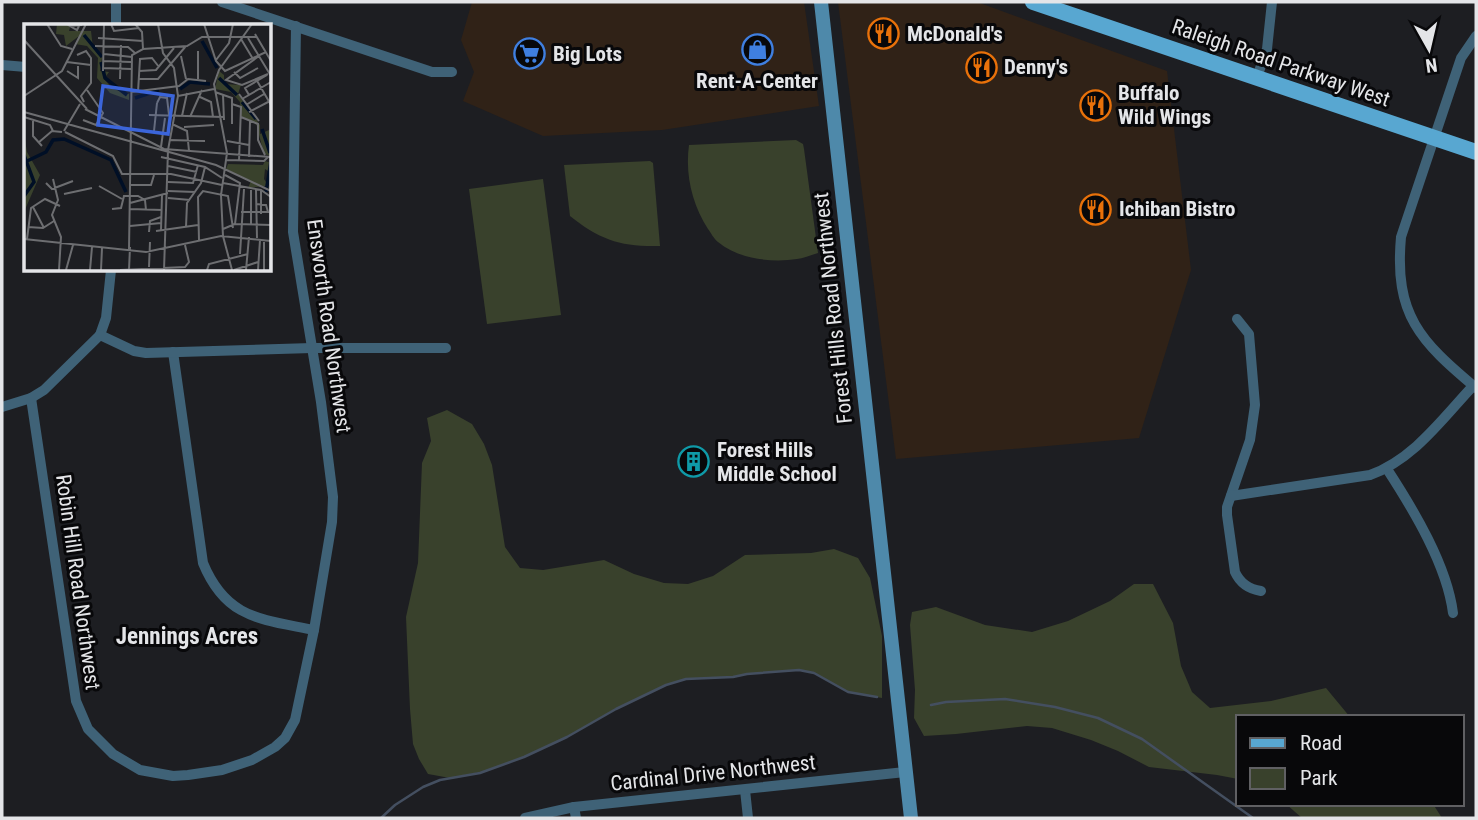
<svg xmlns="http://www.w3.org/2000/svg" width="1478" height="820" viewBox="0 0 1478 820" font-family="'Roboto Condensed',sans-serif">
	<rect width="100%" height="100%" fill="#1d1e22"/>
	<g fill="#302217">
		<path d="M472,2H804L819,106L662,130L543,136L463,101L474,72L461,40Z"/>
		<path d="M838,2H977L1167,71L1191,270L1139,438L896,459Z"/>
	</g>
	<g fill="#39412c">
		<path d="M796,140L803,144L804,149L818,253C811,255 804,258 797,259C772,263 738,259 718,242C714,239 711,233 708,229C692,204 685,175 689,145Z"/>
		<path d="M650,161L653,163L660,246C621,247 600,240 570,216L564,165Z"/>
		<path d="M543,179L561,315L487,324L469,189Z"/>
		<path d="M447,410L472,424L484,444L492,465L505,547L520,568L543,570L604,560L634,574L664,583L688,584L713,576L745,555L811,553L834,549L858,558L870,578L882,636V698L848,692L814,673L799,670L747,674L733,677L686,679L666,685L616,709L567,737L524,757L485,771L450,778L428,774L419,759L413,744L410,709L406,617L418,563L422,463L431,441L427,418Z"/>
		<path d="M1134,584H1153L1173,623L1181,666L1192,692L1210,708L1271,701L1326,688L1350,717H1238V779L1217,775L1149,767L1118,751L1091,740L1052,728L1027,726L956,734L924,736L914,718L915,690L910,625L912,612L936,607L985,625L1032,632L1068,621L1110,601Z"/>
		<path d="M1286,804H1433L1442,818H1302Z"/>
	</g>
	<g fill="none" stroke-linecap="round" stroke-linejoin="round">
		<g stroke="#444f60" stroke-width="2.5">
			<path d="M931,705L946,702L1005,699L1055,707L1098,718L1142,739L1253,818"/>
			<path d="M381,818L395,805L423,787L440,780L480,773L524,757L567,737L616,709L666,685L686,679L733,677L747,674L799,670L814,673L848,692L877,697"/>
		</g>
		<g stroke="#3f6277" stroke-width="10">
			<path d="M222,2L432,72H452"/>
			<path d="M116,26V2"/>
			<path d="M1476,36L1461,58L1401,237C1394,315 1420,341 1476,388"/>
			<path d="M2,65L26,67"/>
			<path d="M1257,77L1267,49L1272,2"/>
			<path d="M1237,319L1249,334L1255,405L1250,440L1227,507V515L1235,572C1240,583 1248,589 1261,591"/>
			<path d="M100,335L106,318L111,270"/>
			<path d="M173,352L203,563C226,619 261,619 314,630"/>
			<path d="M31,398L76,701L88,729L113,754L140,770L173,776L188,775L222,770L252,760L275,747L285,738L295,720L314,630L332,522L333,497L321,402L293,232L296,26"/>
			<path d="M2,407L31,398L44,390L100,335L134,351L146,353L312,348H446"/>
			<path d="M1387,469C1413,509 1447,565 1453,613"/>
			<path d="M1231,496L1370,475C1414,459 1442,419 1473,386"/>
			<path d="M745,790L748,818"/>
			<path d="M574,807L576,818"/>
			<path d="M525,818L574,807L905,772"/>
		</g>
		<path stroke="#4e89aa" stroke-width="14" d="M821,2L911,818"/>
		<path stroke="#58a7d1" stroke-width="16" d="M1033,2L1476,152"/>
	</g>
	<defs>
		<symbol id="restaurant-ring" viewBox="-11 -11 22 22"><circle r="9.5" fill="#08080a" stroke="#e8710a" stroke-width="1.5"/><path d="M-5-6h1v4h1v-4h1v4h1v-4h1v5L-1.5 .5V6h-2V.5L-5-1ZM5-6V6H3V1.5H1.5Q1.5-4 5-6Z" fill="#e8710a"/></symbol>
		<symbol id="shop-ring" viewBox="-11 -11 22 22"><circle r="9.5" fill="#08080a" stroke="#3f7fe0" stroke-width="1.5"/><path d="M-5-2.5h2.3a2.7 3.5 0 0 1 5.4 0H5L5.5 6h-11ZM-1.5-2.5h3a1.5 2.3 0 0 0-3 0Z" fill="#3f7fe0"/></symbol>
		<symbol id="supermarket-ring" viewBox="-11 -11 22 22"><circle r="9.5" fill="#08080a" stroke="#3f7fe0" stroke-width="1.5"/><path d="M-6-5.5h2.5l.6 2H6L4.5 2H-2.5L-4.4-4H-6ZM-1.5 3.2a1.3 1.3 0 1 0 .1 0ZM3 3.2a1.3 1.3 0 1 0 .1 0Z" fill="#3f7fe0"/></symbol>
		<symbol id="building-ring" viewBox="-11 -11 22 22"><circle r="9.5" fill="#08080a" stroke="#0f9aa8" stroke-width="1.5"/><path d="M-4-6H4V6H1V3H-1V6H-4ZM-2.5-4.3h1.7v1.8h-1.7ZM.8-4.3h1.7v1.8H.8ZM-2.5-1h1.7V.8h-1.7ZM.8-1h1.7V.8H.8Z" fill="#0f9aa8"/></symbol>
	</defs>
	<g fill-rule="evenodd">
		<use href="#restaurant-ring" x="866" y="16" width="35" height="35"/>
		<use href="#shop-ring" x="740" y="32" width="35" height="35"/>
		<use href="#supermarket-ring" x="512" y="36" width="35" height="35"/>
		<use href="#restaurant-ring" x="964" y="50" width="35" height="35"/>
		<use href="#restaurant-ring" x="1078" y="88" width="35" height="35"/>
		<use href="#restaurant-ring" x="1078" y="192" width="35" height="35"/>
		<use href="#building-ring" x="676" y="444" width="35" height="35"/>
	</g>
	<g text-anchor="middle" stroke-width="6" stroke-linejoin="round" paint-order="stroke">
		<g font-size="21" font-weight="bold" fill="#e4e5e8" stroke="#08080a" text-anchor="start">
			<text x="907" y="41">McDonald's</text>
			<text x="553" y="61">Big Lots</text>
			<text x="1004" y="74">Denny's</text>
			<text x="757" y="88" text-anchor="middle">Rent-A-Center</text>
			<text x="1118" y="100">Buffalo<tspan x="1118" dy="24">Wild Wings</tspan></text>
			<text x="1119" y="216">Ichiban Bistro</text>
			<text x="717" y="457">Forest Hills<tspan x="717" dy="24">Middle School</tspan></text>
		</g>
		<g font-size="21" fill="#e4e5e8" stroke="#08080a">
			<text transform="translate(1281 63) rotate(19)" y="7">Raleigh Road Parkway West</text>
			<text transform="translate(833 308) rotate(-96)" y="7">Forest Hills Road Northwest</text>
			<text transform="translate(329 326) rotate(82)" y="7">Ensworth Road Northwest</text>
			<text transform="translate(78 582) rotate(82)" y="7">Robin Hill Road Northwest</text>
			<text transform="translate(713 773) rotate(-6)" y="7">Cardinal Drive Northwest</text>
		</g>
		<g font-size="23" font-weight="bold" fill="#e4e5e8" stroke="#08080a">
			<text x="187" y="644">Jennings Acres</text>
		</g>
	</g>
	<g transform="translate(24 24)">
		<rect width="247" height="247" fill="#1d1e22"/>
		<path d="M33,0H47L45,7H67L69,24L78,34L76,47L85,48L80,55L89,65L105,70V76L86,69L73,54L74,34L63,22L51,20L55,12L42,22L40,11L32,10ZM195,47L200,51V60L217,61L214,70L236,101V110L245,106L247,132L240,130L232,99L217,92L216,78L207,68L191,65ZM0,110L3,128L16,151L0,188ZM241,137L247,139V149L241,145L240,155L247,166L242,162L224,164L227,157L202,145L204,140L239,141Z" fill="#39412c"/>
		<path fill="none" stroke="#000f26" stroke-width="3.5" d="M60,11L78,33M178,17L193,44M77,38L81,54L103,71M195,54L213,71M156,65L166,58L186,60M111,74L135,66M218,78L232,95M238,105L246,129M0,131L10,158L0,172M1,138L22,128L29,116L40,115L87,136L102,168M242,168L247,137"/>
		<path fill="none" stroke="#6d6e71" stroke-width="2" d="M23,0L37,22L48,25M87,0L90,7L115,4M111,0L118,8L119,25M134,0L139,29L150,44L154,72L144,126L140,246M180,0L192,37L201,47L242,28M55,2L53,6L46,2L58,1M231,10L247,37M74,14L119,17M224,14L247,52M217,15L229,35M0,16L63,85M71,22L104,23L111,29M174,27V55M80,30L108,33M53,31L62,27L67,34V59L57,72L60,78M157,32L162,55M235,32L202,56L218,61L244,50M192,36L205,19L209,0M79,37L107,38M43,38L67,41M79,44L107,45M43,47L54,54V42M79,47L80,0M115,47L132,46L150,24M210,48L216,54L234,44M96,55L97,21M114,55H134L162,22M232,55L247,81M107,68L155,62L164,55L182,57M114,68L116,35L128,34L135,43M191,68L208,74V100M215,70L235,97M199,71L200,96M225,71L221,64L243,51M0,72L38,47L62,0M154,72L190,65M176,73L187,78L189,93M218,75L247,58M133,79L136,73L143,74L145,91M208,80L217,83L215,137M222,81L240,70M61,85L140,125L247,133M0,88L192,141L247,167M225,88L246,77M125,91L200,93M158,92L163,69M0,93L26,101L29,107M166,93L178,66M217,93L234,100V116L241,131M59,96L72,101L79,89L63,66M9,97V112L18,122M148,100L163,107L165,127M160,103L190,101M40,107L56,80M130,107L133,79M41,108L89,132L98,150H147L198,161M145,116L181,117M203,117L225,121M14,119L28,107L38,108M137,123L141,94M137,133L181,143L198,154M225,133L226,97M202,136L240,137L244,133M144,142L173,148M29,155L34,176L28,191L37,213L35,246M144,158L169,159L174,141M22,159L28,165L49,157M199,159L237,166L247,173M105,161H127L130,151M75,162L98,175M227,166V201M232,166L233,214M144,167L171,168M40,170L68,164M144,174L166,176M106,179L144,169M9,183L20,204M88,185L97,184L100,172H114L121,176L122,186M106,185L138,186M217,188H244L242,181L232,180M237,190V166M211,200L247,201M106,202L137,199M4,203L19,204L30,197M162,203L163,179L177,159L181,143M199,205L211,200L216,159L201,151M137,206L138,171M132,207L174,201M125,208L126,197L137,193M0,215L122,228L197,212L247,217M3,215L7,184L21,175L36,182M175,216L174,173L179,167L204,172L209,204M105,226L108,31L119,25L163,22L178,13H233M216,230L220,165M125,243L126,218M42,246L49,221M66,246L68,223M77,246L78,224M96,246L161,243L165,238L161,221M105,246L106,223M183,246L185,240L224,230M208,246L199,212L197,171L203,129L190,60L195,46L228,0M210,246L234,238M222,246L225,213M234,246L236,216M240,246V216M246,246L247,221"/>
		<path fill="#3b65da" fill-opacity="0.15" stroke="#3b65da" stroke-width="3.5" d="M79,62L149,72L144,110L74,101Z"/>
		<rect width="247" height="247" fill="none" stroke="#e4e5e8" stroke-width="3.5"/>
	</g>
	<rect width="1478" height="820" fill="none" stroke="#e4e5e8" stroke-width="7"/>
	<rect x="1236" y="715" width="228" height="91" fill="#08080a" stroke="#606063" stroke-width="2"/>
	<rect x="1250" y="738" width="35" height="10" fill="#58a7d1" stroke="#606063" stroke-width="2"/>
	<text x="1300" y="750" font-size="21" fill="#e4e5e8">Road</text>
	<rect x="1250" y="768" width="35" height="21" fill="#39412c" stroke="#606063" stroke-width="2"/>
	<text x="1300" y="785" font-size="21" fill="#e4e5e8">Park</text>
	<g transform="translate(1429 49) rotate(172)" stroke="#08080a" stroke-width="5" paint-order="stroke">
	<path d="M0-5L12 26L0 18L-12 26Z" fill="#e4e5e8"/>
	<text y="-10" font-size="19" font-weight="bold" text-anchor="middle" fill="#e4e5e8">N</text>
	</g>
</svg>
